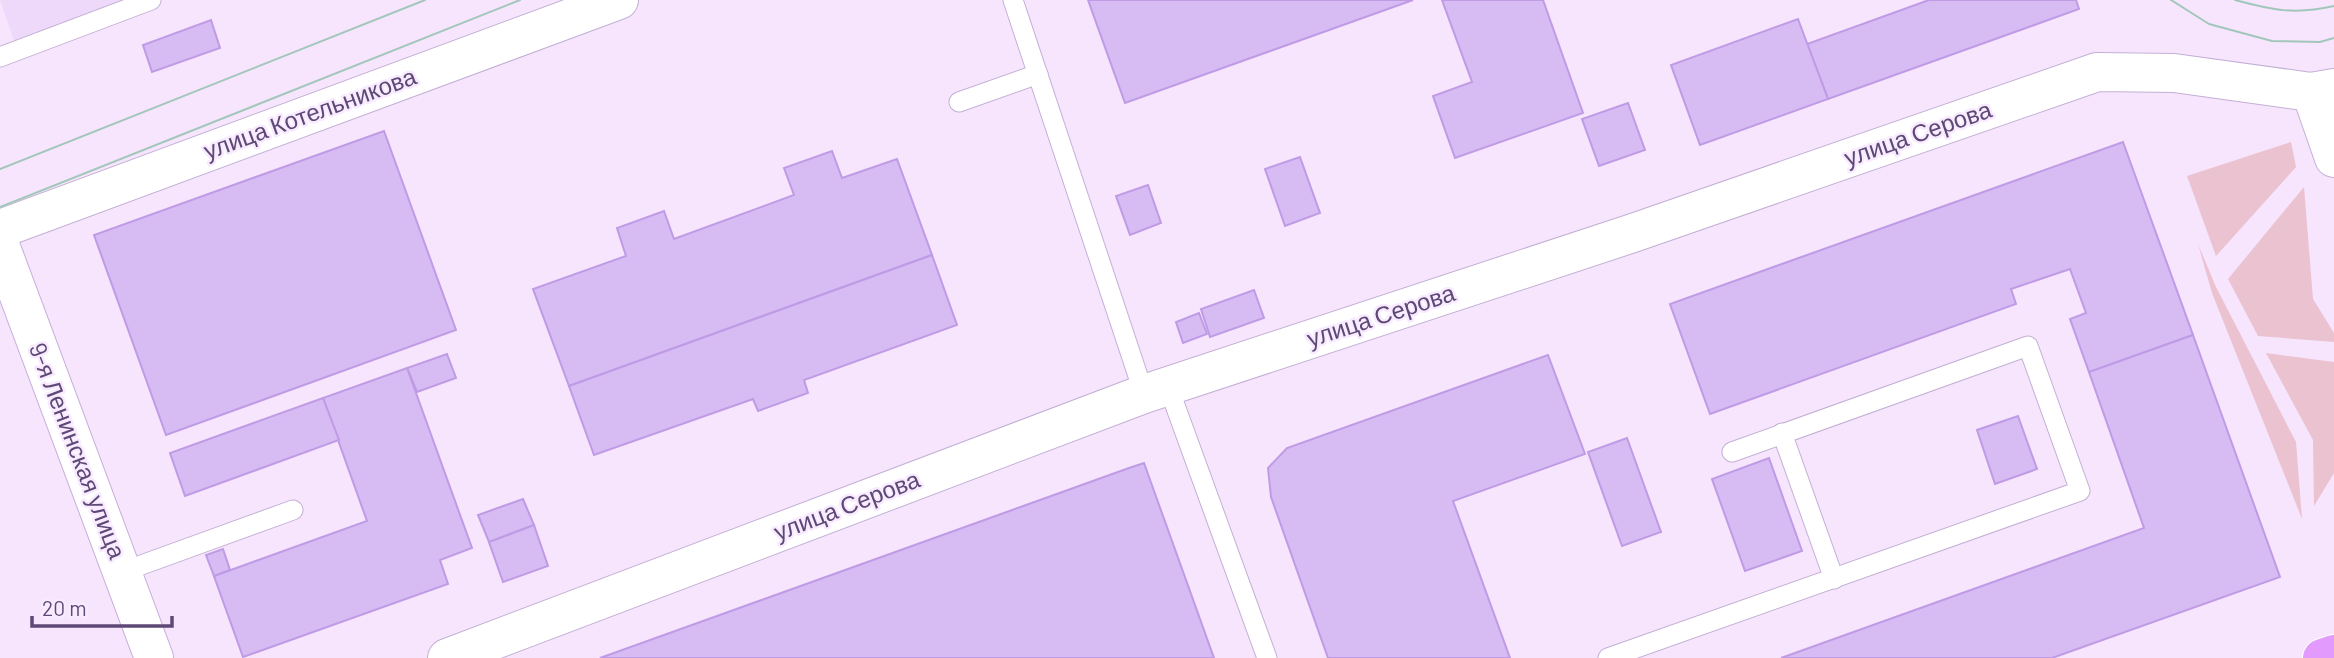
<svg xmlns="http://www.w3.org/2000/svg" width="2334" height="658" viewBox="0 0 2334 658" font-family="Barlow,sans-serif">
	<rect width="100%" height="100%" fill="#f6e5fd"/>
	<path fill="#efd9fa" d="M0,0H154L18,52Z"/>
	<g fill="#ebc2cf">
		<path d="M2291,142L2296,167L2216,256L2187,176Z"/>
		<path d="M2304,187L2313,299L2334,333V342L2258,336L2228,279Z"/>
		<path d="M2198,244L2216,287L2296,442L2302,519L2212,293Z"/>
		<path d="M2266,353L2334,362V473L2314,506L2313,440Z"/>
	</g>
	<g fill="#d7bbf3" stroke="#bf9be6" stroke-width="2">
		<path d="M1088,0H1413L1125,103Z"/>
		<path d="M1442,0H1543L1583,113L1455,158L1433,96L1472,82Z"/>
		<path d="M1929,0H2076L2079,9L1828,99L1807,44Z"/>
		<path d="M1798,19L1828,99L1700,145L1671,65Z"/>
		<path d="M211,20L220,48L152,72L143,45Z"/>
		<path d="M1628,103L1645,150L1599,166L1582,119Z"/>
		<path d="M384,131L456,330L166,435L94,235Z"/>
		<path d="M2123,142L2193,335L2089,372L2070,319L2086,313L2070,269L2011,289L2016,304L1710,414L1670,304Z"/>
		<path d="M832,151L842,178L897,159L932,255L569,386L533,289L626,256L617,228L664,211L674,239L794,195L784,168Z"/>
		<path d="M1300,157L1320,213L1285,226L1265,169Z"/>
		<path d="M1148,185L1161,223L1130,235L1116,196Z"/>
		<path d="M932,255L957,325L804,380L808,393L758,411L753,399L594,455L569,386Z"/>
		<path d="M1254,290L1264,318L1210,337L1201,309Z"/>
		<path d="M1199,313L1207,334L1183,343L1176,322Z"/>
		<path d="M2193,335L2280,577L2052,658H1781L2144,528L2089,372Z"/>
		<path d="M447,354L456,378L417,392L407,368Z"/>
		<path d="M1548,355L1585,454L1453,501L1510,658H1328L1271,497L1268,468L1287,448Z"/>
		<path d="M407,368L472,548L440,560L448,584L243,657L214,576L367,521L323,398Z"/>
		<path d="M323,398L339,440L185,496L170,453Z"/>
		<path d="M2018,416L2037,469L1995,484L1977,430Z"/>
		<path d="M1627,438L1661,532L1622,546L1588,452Z"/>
		<path d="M1769,458L1802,551L1745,571L1712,479Z"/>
		<path d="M1144,463L1214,658H600L1129,468Z"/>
		<path d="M523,499L534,525L489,542L478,515Z"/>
		<path d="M534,525L548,566L503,582L489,542Z"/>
		<path d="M223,549L230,570L214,576L206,555Z"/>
	</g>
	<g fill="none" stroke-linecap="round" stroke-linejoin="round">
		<defs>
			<g id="lane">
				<path d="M1013,0L1144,394"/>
				<path d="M0,57L151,0"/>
				<path d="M959,102L1038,74"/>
				<path d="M1168,386L1267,658"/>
				<path d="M1782,433L1834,579"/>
				<path d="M122,572L293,510"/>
				<path d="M1608,658L2080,491L2028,346L1732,452"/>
			</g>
			<g id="street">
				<path d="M2311,92L2334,158"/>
				<path d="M0,229L619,0"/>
				<path d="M447,658L1144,394L1633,233L2097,72L2174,73L2311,92L2334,88"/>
			</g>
			<path id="secondary" d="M0,245L154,658"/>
			<path id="primary" d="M2322,658L2334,654"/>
		</defs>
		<use href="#lane" stroke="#c3b0d4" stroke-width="21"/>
		<use href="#street" stroke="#c3b0d4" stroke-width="40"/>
		<use href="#secondary" stroke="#c6aed9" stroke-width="40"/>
		<use href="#primary" stroke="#fff" stroke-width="40"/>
		<use href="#lane" stroke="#fff" stroke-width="19"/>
		<use href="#street" stroke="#fff" stroke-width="38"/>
		<use href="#secondary" stroke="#fff" stroke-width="38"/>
		<use href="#primary" stroke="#e29bfd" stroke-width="38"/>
		<g stroke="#a2c7ba" stroke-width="2">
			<path d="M2171,0L2209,24L2272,41L2320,42L2334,38"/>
			<path d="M2235,0C2273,10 2294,15 2334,6"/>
			<path d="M0,169L425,0"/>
			<path d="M0,207L520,0"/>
		</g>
	</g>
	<g text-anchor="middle" stroke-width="5" stroke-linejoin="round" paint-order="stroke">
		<g font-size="24" fill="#5e4976" stroke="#f9ebff">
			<text transform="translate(310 114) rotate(-20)" y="8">улица Котельникова</text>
			<text transform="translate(1918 134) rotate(-19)" y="8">улица Серова</text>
			<text transform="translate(1381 316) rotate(-18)" y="8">улица Серова</text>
			<text transform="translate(77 451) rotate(69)" y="8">9-я Ленинская улица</text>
			<text transform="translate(847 506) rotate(-21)" y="8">улица Серова</text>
		</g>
	</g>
	<path d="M32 616v10h140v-10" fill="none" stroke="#5e4976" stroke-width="3.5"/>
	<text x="42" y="616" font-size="21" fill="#5e4976" stroke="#f9ebff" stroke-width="5" paint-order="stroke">20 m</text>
</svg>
